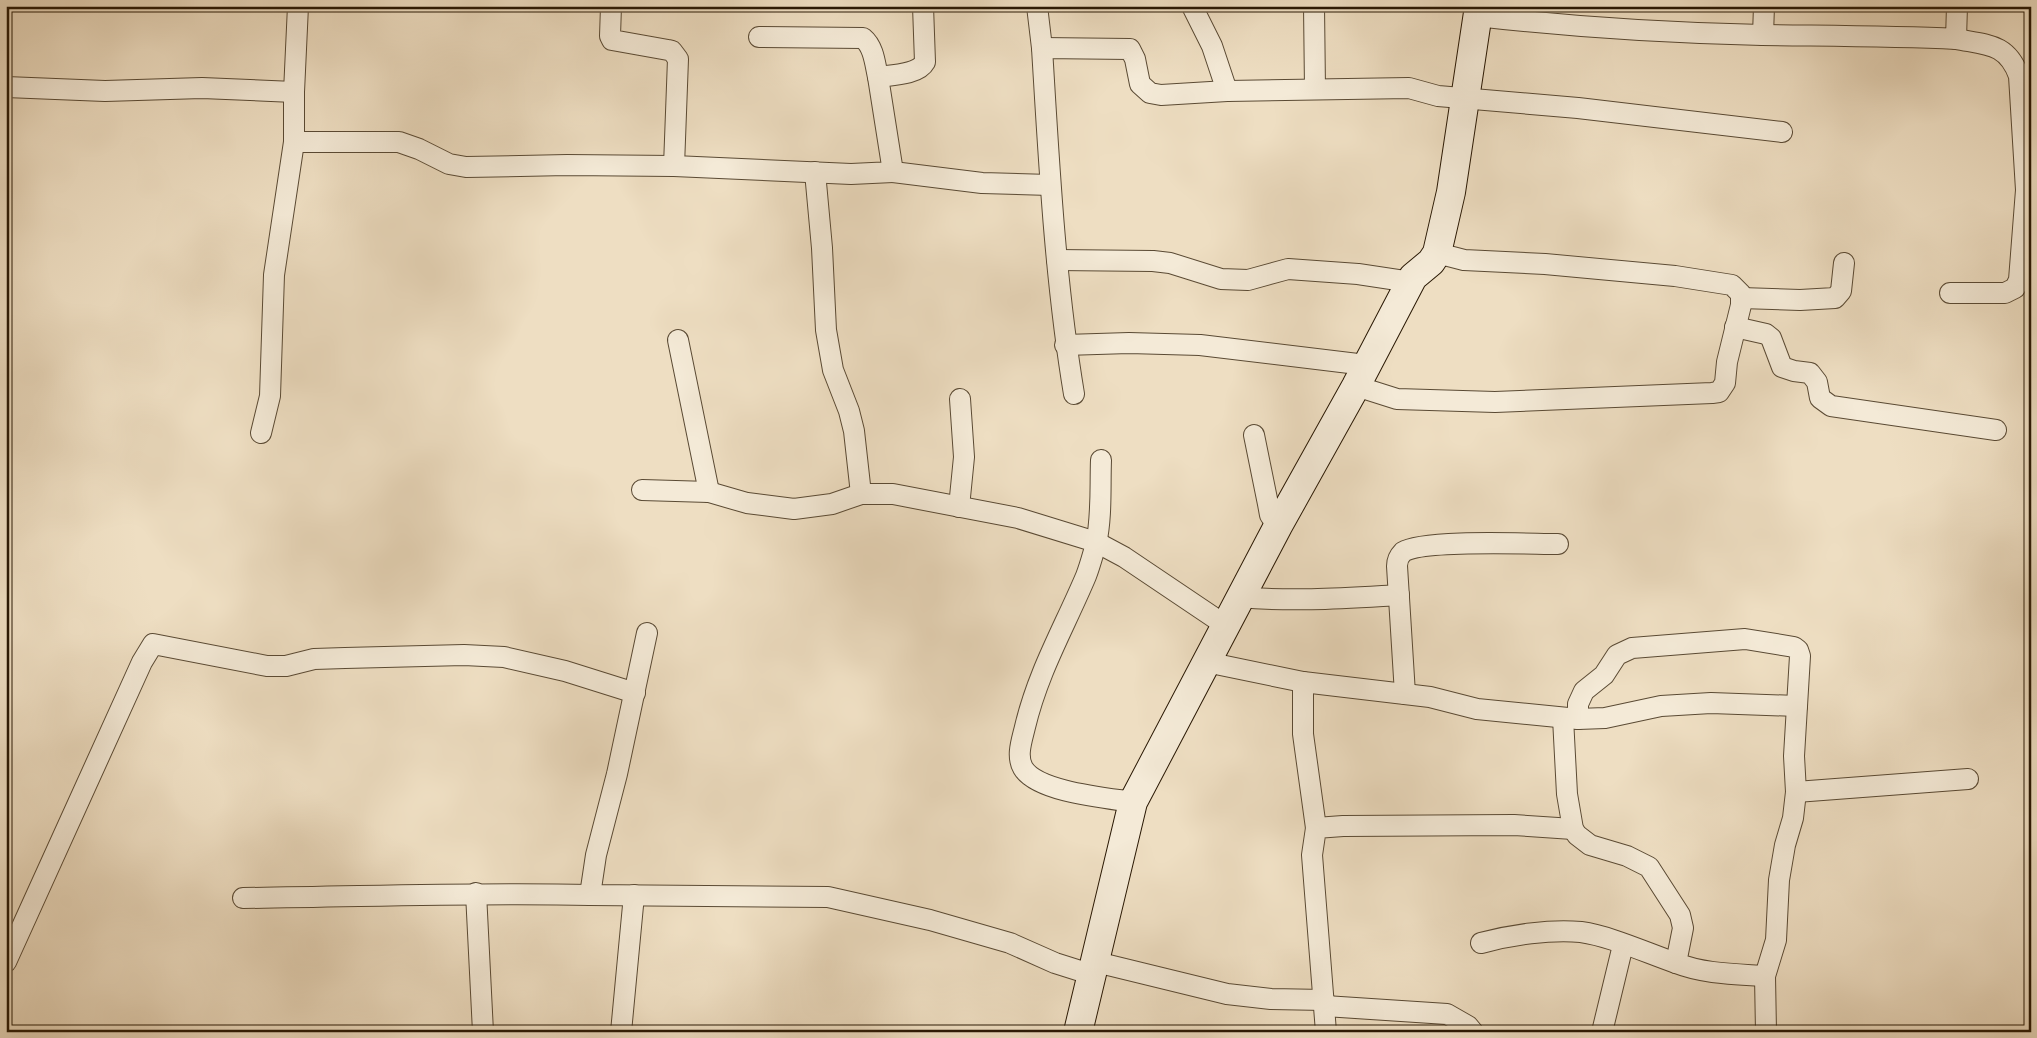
<svg xmlns="http://www.w3.org/2000/svg" width="2037" height="1038" viewBox="0 0 2037 1038" font-family="'Libre Caslon Text',serif">
	<rect width="100%" height="100%" fill="#eedec2"/>
	<filter id="stains"><feTurbulence type="fractalNoise" baseFrequency=".004" numOctaves="4"/><feColorMatrix values="0 0 0 0 .2 0 0 0 0 .09 0 0 0 0 .02 0 0 0 .5 -.17"/></filter>
	<radialGradient id="worn" r=".72"><stop offset=".6" stop-color="#630" stop-opacity="0"/><stop offset="1" stop-color="#630" stop-opacity=".3"/></radialGradient>
	<g fill="none" stroke-linecap="round" stroke-linejoin="round">
		<defs>
			<g id="street">
				<path d="M611,6L610,36L612,40L668,50L672,51L678,59L674,166L851,174L893,172L878,77C891,75 918,75 925,62L923,6"/>
				<path d="M1037,6L1042,48"/>
				<path d="M1192,6L1212,46L1227,91"/>
				<path d="M1314,6L1315,89"/>
				<path d="M1477,16C1572,27 1667,33 1762,35C1827,36 1892,36 1956,39L1957,6"/>
				<path d="M1763,35L1764,6"/>
				<path d="M759,37L863,38C874,47 875,64 878,77"/>
				<path d="M6,87L105,91L202,88L294,92"/>
				<path d="M294,142H399L419,149L449,164L466,167L567,165L674,166"/>
				<path d="M815,172L822,248L826,330L833,370L849,411L854,431L861,494"/>
				<path d="M893,172L982,183L1050,185"/>
				<path d="M1057,260L1153,261L1170,263L1221,279L1248,280L1288,269L1358,274L1411,282"/>
				<path d="M1950,293H2005L2015,288L2019,280L2026,190L2019,76C2007,43 1987,45 1956,39"/>
				<path d="M1741,298L1800,300L1835,298L1841,291L1844,263"/>
				<path d="M1735,327L1766,334L1771,338L1782,367L1794,371L1810,373L1817,382L1820,398L1831,406L1996,430"/>
				<path d="M678,340L709,492"/>
				<path d="M1065,345L1129,343L1200,345L1366,365"/>
				<path d="M1356,386L1397,399L1495,402L1712,393L1719,392L1725,383L1727,362L1741,305V294L1732,285L1675,276L1545,264L1464,260L1437,253"/>
				<path d="M1074,394C1055,280 1049,163 1042,48L1130,49L1135,59L1140,84L1150,93L1161,95L1227,91L1409,88L1438,96L1578,108L1782,132"/>
				<path d="M261,433L270,396L274,275L294,142V92L298,6"/>
				<path d="M1254,435L1268,504L1270,515L1278,526"/>
				<path d="M1101,460C1100,487 1102,517 1096,544C1093,554 1090,566 1086,576C1064,628 1038,672 1025,727C1022,740 1016,756 1023,768C1037,792 1107,798 1133,802"/>
				<path d="M642,490L709,492L747,503L794,509L832,504L861,494H893L1018,518L1096,542L1124,557L1225,625"/>
				<path d="M959,507L964,457L960,399"/>
				<path d="M1240,597C1294,602 1346,598 1399,595"/>
				<path d="M647,633L617,774L596,855L590,895L828,897L930,920L1010,943L1055,963L1093,975"/>
				<path d="M1206,662L1303,682L1430,697L1477,709L1578,719L1605,718L1661,706L1711,703L1797,706"/>
				<path d="M1303,682V734L1316,828"/>
				<path d="M1405,694L1397,566C1397,560 1399,556 1403,552C1423,539 1529,544 1558,544"/>
				<path d="M1563,718L1567,794L1573,829L1577,835L1590,845L1627,856L1649,867L1680,915L1683,928L1676,963C1704,974 1735,974 1765,976"/>
				<path d="M1578,719V704L1584,691L1604,675L1617,655L1632,648L1745,639L1794,647L1798,650L1800,656L1794,756L1796,792L1793,818L1785,845L1779,880L1776,940L1765,976L1766,1032"/>
				<path d="M1796,792L1968,779"/>
				<path d="M476,893L483,1032"/>
				<path d="M243,898C359,897 474,892 590,895"/>
				<path d="M1481,943C1511,935 1550,929 1581,932C1610,936 1647,953 1676,963"/>
				<path d="M6,962L142,662L153,644L267,666H286L314,659L345,658L464,655L504,657L565,671L635,693"/>
				<path d="M1096,962L1227,994L1271,999L1324,1000"/>
				<path d="M1325,1006L1447,1014L1468,1026L1473,1032"/>
				<path d="M621,1032L634,895"/>
				<path d="M1326,1032L1312,855L1316,828L1343,826L1514,825L1573,829"/>
				<path d="M1602,1032L1623,945"/>
			</g>
			<path id="secondary" d="M1078,1032L1133,802L1278,526L1356,386L1413,277L1431,262L1437,253L1451,192L1479,6"/>
		</defs>
		<use href="#street" stroke="#5a4a34" stroke-width="22"/>
		<use href="#secondary" stroke="#291804" stroke-width="30"/>
		<use href="#street" stroke="#f4ead7" stroke-width="20"/>
		<use href="#secondary" stroke="#f4ead7" stroke-width="28"/>
	</g>
	<rect width="2037" height="1038" fill="none" stroke="#eedec2" stroke-width="25"/>
	<rect x="8" y="8" width="2022" height="1023" fill="none" stroke="#291804" stroke-width="2.5"/>
	<rect x="12" y="12" width="2012" height="1013" fill="none" stroke="#291804"/>
	<rect width="100%" height="100%" filter="url(#stains)"/>
	<rect width="100%" height="100%" fill="url(#worn)"/>
</svg>
